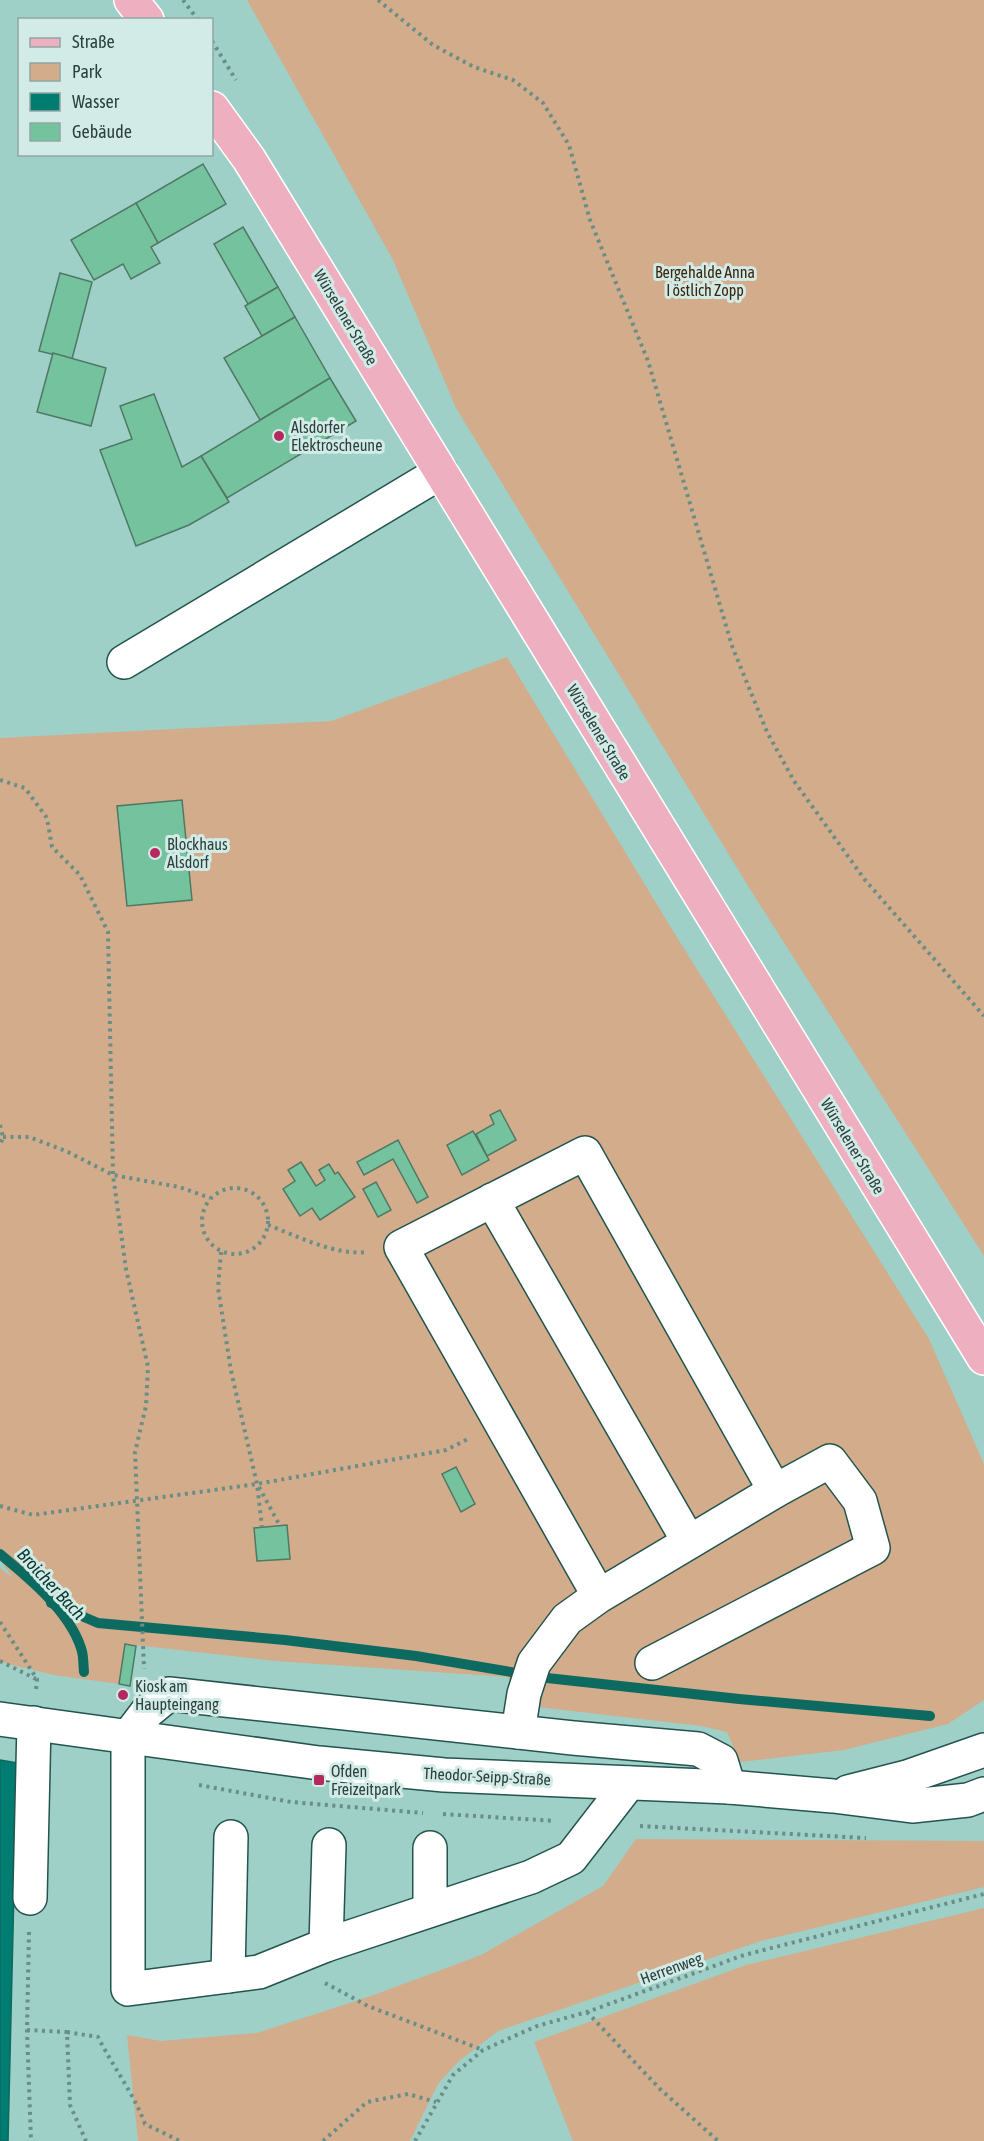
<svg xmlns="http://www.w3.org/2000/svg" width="984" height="2141" viewBox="0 0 984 2141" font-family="'Asap Condensed',sans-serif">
	<rect width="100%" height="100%" fill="#9ed0c8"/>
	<g fill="#d2ac8b">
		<path d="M247,0H984V1256L753,894L456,408L393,260Z"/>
		<path d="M507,657L673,931L929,1339L984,1464V1700L948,1724L844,1750L740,1762L727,1732L701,1726L529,1706L507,1677L275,1661L126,1644L119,1684L54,1675L0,1662V1568L13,1578L0,1560V738L331,721Z"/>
		<path d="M636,1839L984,1841V1887L761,1941L498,2031L459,2061L438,2084L410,2141H138L127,2035L161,2041L257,2033L371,1996L481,1955L603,1886Z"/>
		<path d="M984,1908V2141H573L534,2042L746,1965Z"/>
	</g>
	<path fill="#007c70" stroke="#0d6a61" stroke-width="1.5" d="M0,1760L17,1763L8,2141H0Z"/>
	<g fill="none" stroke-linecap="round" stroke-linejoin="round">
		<g stroke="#0d6a61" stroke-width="10">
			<path d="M0,1554C29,1578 69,1611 81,1648C84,1656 83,1664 84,1672"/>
			<path d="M51,1603L98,1623L285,1640L416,1656L547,1678L739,1699L930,1716"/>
		</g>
	</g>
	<g fill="#74c29e" stroke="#507864" stroke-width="1.5">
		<path d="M203,164L226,204L158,243L136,203Z"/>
		<path d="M136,203L158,243L151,247L160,263L131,279L123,264L94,280L71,240Z"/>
		<path d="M243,227L278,287L248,304L214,244Z"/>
		<path d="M60,273L92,282L72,359L39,351Z"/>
		<path d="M278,287L295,317L262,336L245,306Z"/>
		<path d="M295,317L330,378L260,420L224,358Z"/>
		<path d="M53,353L106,368L91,426L37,412Z"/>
		<path d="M330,378L356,421L227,498L201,456Z"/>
		<path d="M154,394L182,467L201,456L229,502L189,525L136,546L100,450L132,439L120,406Z"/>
		<path d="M182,800L192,900L127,906L117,806Z"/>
		<path d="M500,1110L516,1140L487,1156L476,1134L494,1124L490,1115Z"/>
		<path d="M473,1131L489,1160L462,1175L447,1145Z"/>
		<path d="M398,1140L428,1197L417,1203L393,1159L364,1175L357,1162Z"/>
		<path d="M301,1162L316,1186L325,1180L319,1170L329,1164L335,1174L338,1172L355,1197L320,1220L312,1208L300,1216L283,1189L295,1181L288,1170Z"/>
		<path d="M376,1182L391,1210L378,1217L363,1189Z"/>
		<path d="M456,1467L475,1504L461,1512L442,1474Z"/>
		<path d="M287,1525L290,1559L257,1561L254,1528Z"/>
		<path d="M125,1644L136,1646L130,1686L119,1684Z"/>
	</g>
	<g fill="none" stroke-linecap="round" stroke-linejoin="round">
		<defs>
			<g id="minor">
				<path d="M124,662L441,472"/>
				<path d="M492,1200L689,1542"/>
				<path d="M652,1663L873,1548L860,1501L830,1461L775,1491"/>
				<path d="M0,1719L319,1763L444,1775L729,1787L833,1796L912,1806L968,1800L984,1794"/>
				<path d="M518,1732L524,1694L534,1663L567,1619L599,1596L775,1491L585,1153L401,1247L599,1596"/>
				<path d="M629,1783L571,1858L531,1877L326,1945L259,1972L128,1989V1737L147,1712L169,1694L573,1738L698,1749L721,1761L729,1787"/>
				<path d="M848,1792L907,1777L984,1750"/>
				<path d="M30,1898L34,1723"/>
				<path d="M430,1910V1848"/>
				<path d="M326,1945L329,1845"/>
				<path d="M228,1976L231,1837"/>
			</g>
			<g id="major">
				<path d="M131,0L147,20"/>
				<path d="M212,108L249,159L984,1358"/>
			</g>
		</defs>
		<use href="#minor" stroke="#23544d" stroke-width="36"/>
		<use href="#major" stroke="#fff" stroke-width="36"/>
		<g stroke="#698e88" stroke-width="4" stroke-dasharray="3 4.5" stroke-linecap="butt">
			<path d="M183,0L198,20"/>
			<path d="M378,0L433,45L474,67L513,80L543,103L569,145L590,220L648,361L732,646L767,732L794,781L865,880L984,1016"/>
			<path d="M212,41L236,80"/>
			<path d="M0,780L25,788L47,818L52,847L80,875L108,932L113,1175L126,1269L148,1367L146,1406L135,1452L144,1669"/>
			<path d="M0,1125L3,1137L0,1145"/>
			<path d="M3,1137H29L66,1151L113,1175L179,1187L210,1198"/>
			<circle cx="235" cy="1221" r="33"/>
			<path d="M268,1225C297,1236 336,1256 367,1252"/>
			<path d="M221,1252L218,1288L231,1371L257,1484L262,1527"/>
			<path d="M259,1487L280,1526"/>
			<path d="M0,1506L33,1515L257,1484L446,1450L470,1438"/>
			<path d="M0,1622L37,1679L36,1690"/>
			<path d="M0,1661L36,1679"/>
			<path d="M199,1785L291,1802L423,1813"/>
			<path d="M443,1814L555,1821"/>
			<path d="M640,1826L866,1838"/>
			<path d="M29,1932L27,2030L31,2141"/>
			<path d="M325,1983L368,2006L483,2050"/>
			<path d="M587,2012L661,2090L718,2141"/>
			<path d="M27,2030L67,2032L70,2105L86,2141"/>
			<path d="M67,2032L98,2037C113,2067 133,2092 145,2124L180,2141"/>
			<path d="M323,2141L367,2102L408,2094L436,2102"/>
			<path d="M415,2141L453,2075L483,2050L537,2026L587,2012L744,1955L984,1894"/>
		</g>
		<use href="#minor" stroke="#fff" stroke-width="33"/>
		<use href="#major" stroke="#eeafc1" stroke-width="33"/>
	</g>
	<g fill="#b6295f" stroke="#d2ebe6" stroke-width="2">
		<circle cx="279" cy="436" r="6"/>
		<circle cx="155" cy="853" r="6"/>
		<circle cx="123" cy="1695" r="6"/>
		<rect x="313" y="1774" width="12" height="12" rx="3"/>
	</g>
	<g text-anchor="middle" stroke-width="6" stroke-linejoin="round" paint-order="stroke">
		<g font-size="16" fill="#3d260f" stroke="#d2ebe6">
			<text x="705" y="278">Bergehalde Anna<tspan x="705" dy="18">I östlich Zopp</tspan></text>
		</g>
		<g font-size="16" fill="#2c413e" stroke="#d2ebe6">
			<text transform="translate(346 317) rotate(59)" y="6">Würselener Straße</text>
			<text transform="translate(599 732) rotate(59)" y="6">Würselener Straße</text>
			<text transform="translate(853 1146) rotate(59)" y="6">Würselener Straße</text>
			<text transform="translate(487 1776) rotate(3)" y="6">Theodor-Seipp-Straße</text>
			<text transform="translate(671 1968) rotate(-20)" y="6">Herrenweg</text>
		</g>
		<g font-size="16" fill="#2c413e" stroke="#d2ebe6" text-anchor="start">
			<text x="291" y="433">Alsdorfer<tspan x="291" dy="18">Elektroscheune</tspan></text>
			<text x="167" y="850">Blockhaus<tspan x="167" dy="18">Alsdorf</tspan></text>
			<text x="135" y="1692">Kiosk am<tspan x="135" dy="18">Haupteingang</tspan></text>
			<text x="331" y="1777">Ofden<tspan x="331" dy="18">Freizeitpark</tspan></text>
		</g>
		<g font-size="18" font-style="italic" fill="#093832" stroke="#d2ebe6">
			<text transform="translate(51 1584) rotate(47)" y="6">Broicher Bach</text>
		</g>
	</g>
	<rect x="18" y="18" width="195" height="138" fill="#d2ebe6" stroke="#90a7a3" stroke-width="1.5"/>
	<rect x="30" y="38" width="30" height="9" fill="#eeafc1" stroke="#90a7a3" stroke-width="1.5"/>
	<text x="72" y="48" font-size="18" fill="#2c413e">Straße</text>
	<rect x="30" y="63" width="30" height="18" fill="#d2ac8b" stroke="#90a7a3" stroke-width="1.5"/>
	<text x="72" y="78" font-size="18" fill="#2c413e">Park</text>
	<rect x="30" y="93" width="30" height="18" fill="#007c70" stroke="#90a7a3" stroke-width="1.5"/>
	<text x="72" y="108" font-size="18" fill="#2c413e">Wasser</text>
	<rect x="30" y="123" width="30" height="18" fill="#74c29e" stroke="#90a7a3" stroke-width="1.5"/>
	<text x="72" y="138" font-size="18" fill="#2c413e">Gebäude</text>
</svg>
